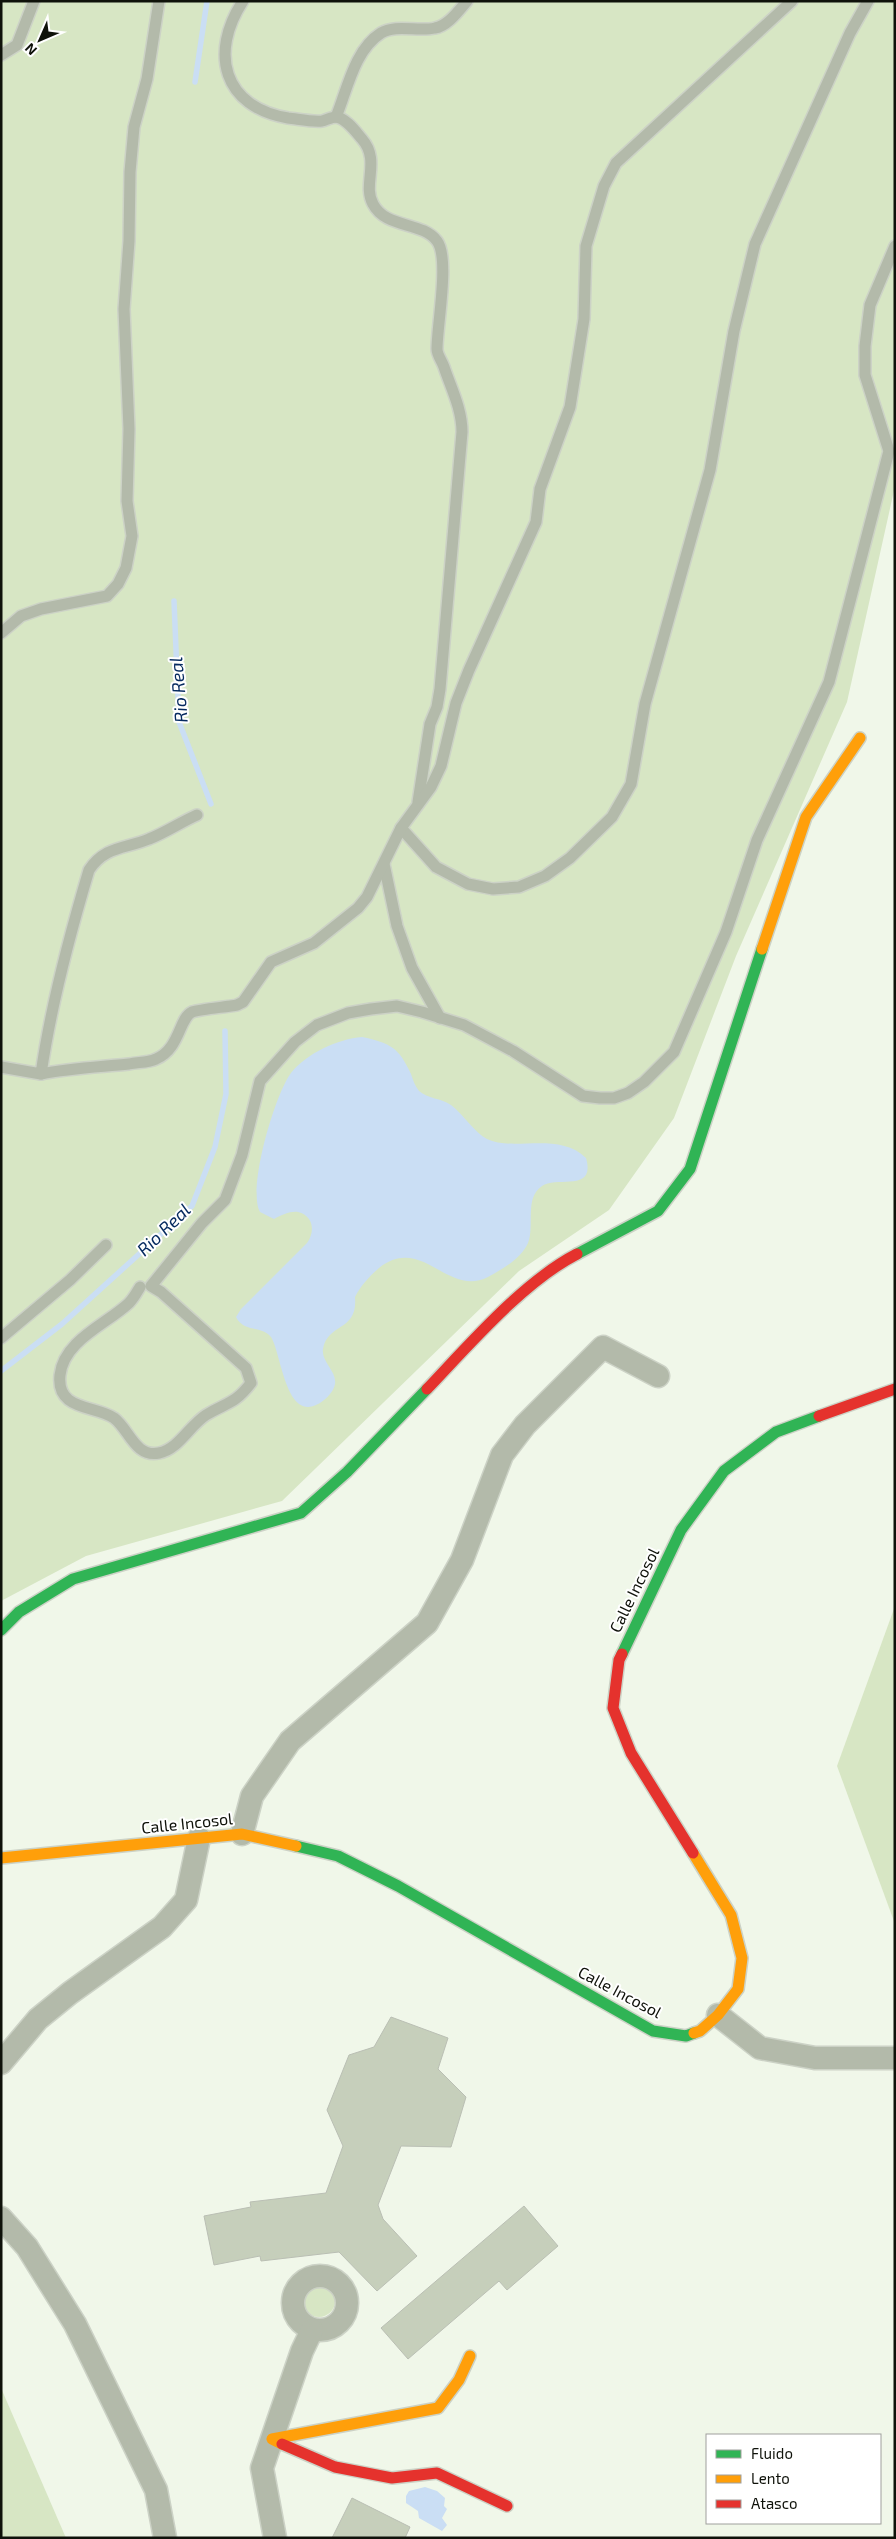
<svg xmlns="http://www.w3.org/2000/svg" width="896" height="2539" viewBox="0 0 896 2539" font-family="'Exo 2',sans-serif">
	<rect width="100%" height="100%" fill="#f0f7e9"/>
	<g fill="#d7e6c4">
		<path d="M1,1H895V486L847,702L736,956L674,1118L609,1210L519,1271L282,1501L86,1556L1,1601Z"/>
		<path d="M895,1606V1924L837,1766Z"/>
		<circle cx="319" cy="2301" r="16"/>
		<path d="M1,2388L66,2538H1Z"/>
	</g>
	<g fill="#cadef4">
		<path d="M362,1037C391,1043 399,1048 411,1074C413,1080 415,1086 419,1091C428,1099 441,1098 451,1105C463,1114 475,1133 487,1139C513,1152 559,1131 586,1158C596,1193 557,1176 542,1186C524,1198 535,1226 528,1243C521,1259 502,1269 488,1277C448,1298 422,1234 379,1268C370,1276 361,1285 355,1297C358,1332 328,1322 323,1349C321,1362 337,1371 335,1384C334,1390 329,1396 324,1400C286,1430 282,1354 271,1337C261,1325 244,1333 236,1317L241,1309L307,1243C315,1232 314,1216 298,1212C290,1211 282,1215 274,1219L260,1212C247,1189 275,1094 291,1073C307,1053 338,1039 362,1037Z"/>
		<path d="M425,2487L437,2491L445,2498L444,2506L447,2509L442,2518L447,2525L442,2531L419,2518L418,2511L406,2503V2496L409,2491Z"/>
	</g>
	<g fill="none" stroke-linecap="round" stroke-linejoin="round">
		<g stroke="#cadef4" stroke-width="5.5">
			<path d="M195,82L207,1"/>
			<path d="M174,601L179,722L211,804"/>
			<path d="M1,1371L62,1324L192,1206L215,1147L226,1094L225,1031"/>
		</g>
	</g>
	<g fill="#c6cfbb" stroke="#babfb4">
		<path d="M391,2017L448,2038L438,2069L466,2097L451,2147L401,2146L378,2205L383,2219L417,2256L377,2291L339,2252L261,2261L260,2256L214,2265L204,2216L251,2207L250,2202L326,2193L343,2146L327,2110L349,2055L374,2047Z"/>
		<path d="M524,2206L558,2246L507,2290L499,2281L408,2359L381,2328Z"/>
		<path d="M352,2498L410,2527L405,2538H332Z"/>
	</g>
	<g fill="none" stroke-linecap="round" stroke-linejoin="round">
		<defs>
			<g id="lane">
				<path d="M243,1C209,53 223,107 288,118C298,119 311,122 322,121C326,120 332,117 336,117C346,118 356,132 362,139C381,161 362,184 373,204C386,229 422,221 437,241C450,258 437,325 437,349C437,355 442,361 444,367C451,388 462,409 462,432L440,689L437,707L430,724L418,802"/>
				<path d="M1,55L17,45L34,1"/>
				<path d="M336,117C347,91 354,50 381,33C396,24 418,32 435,28C448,26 459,10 467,1"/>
				<path d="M1,633L21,616L41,609L107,596L118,584L126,568L132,536L127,501L129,429L124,309L129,241L130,172L134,127L147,79L159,1"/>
				<path d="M401,828L436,867L468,884L493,889L519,887L545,876L570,858L612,817L631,784L645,704L710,470L734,331L755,244L850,33L868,1"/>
				<path d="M384,864L397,926L412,968L440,1018"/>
				<path d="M1,1067L41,1074C51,1004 69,937 89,870C105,846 125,849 149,839C165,833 181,822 197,815"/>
				<path d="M41,1074C71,1068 100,1067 129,1064C138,1062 148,1063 156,1059C180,1049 179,1018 192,1012C201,1009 227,1007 237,1005L243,1002L271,962L314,943L358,908L367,897L401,828L431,787L441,766L456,703L469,670L536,522L540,489L570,407L584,319L586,246L604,186L616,163L792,1"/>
				<path d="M140,1287C137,1292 134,1298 129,1303C107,1324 64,1340 60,1375C56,1411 95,1405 114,1418C129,1429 135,1458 159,1453C179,1449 189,1426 206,1415C227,1402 234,1405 251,1383L246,1368L161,1292L151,1286L202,1223L225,1200L242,1155L260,1081L295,1042L317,1025L348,1013L371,1009L397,1006L422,1012L464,1025L513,1051L583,1096L600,1098H614L628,1093L644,1082L674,1052L726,932L757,840L829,682L889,451L865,375V346L870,305L895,246"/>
				<path d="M1,1338L70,1280L106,1245"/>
			</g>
			<g id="street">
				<path d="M242,1834L252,1796L290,1741L427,1623L462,1560L502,1455L525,1425L603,1347L658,1376"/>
				<path d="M718,2015L760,2048L815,2058H895"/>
				<path d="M1,2063L38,2019L70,1993L162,1927L186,1900L199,1838"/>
				<path d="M1,2218L27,2247L75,2324L156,2490L165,2538"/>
				<circle cx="320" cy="2303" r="27"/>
				<path d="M275,2538L262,2468L302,2351L312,2330"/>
			</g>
			<g id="fast">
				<path d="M577,1254L658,1211L690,1169L762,949"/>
				<path d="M1,1630L19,1612L73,1579L301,1513L347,1472L427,1389"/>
				<path d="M622,1654L681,1530L724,1471L776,1432L819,1416"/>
				<path d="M296,1846L338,1856L398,1886L653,2031L686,2036L694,2033"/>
			</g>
			<g id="slow">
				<path d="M762,949L806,817L860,738"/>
				<path d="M693,1853L731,1915L742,1958L738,1989L718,2015L700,2031L694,2033"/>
				<path d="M1,1858L242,1834L296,1846"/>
				<path d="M282,2444L272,2439L438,2408L459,2380L470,2356"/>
			</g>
			<g id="jam">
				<path d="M427,1389C469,1345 523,1282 577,1254"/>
				<path d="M819,1416L895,1389"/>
				<path d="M622,1654L619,1660L613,1708L631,1753L693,1853"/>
				<path d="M282,2444L335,2467L392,2478L437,2473L507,2506"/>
			</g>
		</defs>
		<use href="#lane" stroke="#ccd2c6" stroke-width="14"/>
		<use href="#street" stroke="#ccd2c6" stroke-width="25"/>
		<use href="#fast" stroke="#ccd2c6" stroke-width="14"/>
		<use href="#slow" stroke="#ccd2c6" stroke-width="14"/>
		<use href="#jam" stroke="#ccd2c6" stroke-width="14"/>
		<use href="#lane" stroke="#b3baaa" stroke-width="11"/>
		<use href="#street" stroke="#b3baaa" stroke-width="22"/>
		<use href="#fast" stroke="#30b455" stroke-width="11"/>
		<use href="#slow" stroke="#ff9f0a" stroke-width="11"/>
		<use href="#jam" stroke="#e5322d" stroke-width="11"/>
	</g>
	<g text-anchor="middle" stroke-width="4" stroke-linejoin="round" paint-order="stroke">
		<g font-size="16" fill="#0f120a" stroke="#fff">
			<text transform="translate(634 1590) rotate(-64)" y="6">Calle Incosol</text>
			<text transform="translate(187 1823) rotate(-6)" y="6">Calle Incosol</text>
			<text transform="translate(620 1992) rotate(28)" y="6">Calle Incosol</text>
		</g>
		<g font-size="18" font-style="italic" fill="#052a5f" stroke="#fff">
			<text transform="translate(179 690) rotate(-95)" y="6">Rio Real</text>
			<text transform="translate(164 1230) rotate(-44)" y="6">Rio Real</text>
		</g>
	</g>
	<rect width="896" height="2539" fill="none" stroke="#0f120a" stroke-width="5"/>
	<rect x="706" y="2434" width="175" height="90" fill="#ffffff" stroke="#9fa09d"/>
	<rect x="716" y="2450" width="25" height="8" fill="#30b455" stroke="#9fa09d"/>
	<text x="751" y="2459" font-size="15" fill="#0f120a">Fluido</text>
	<rect x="716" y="2475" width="25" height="8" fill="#ff9f0a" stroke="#9fa09d"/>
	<text x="751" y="2484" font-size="15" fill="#0f120a">Lento</text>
	<rect x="716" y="2500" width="25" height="8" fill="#e5322d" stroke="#9fa09d"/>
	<text x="751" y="2509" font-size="15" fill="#0f120a">Atasco</text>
	<g transform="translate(40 40) rotate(225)" stroke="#ffffff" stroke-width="4" paint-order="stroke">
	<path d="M0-4L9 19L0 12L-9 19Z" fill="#0f120a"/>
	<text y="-8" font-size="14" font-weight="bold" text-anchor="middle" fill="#0f120a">N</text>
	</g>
</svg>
